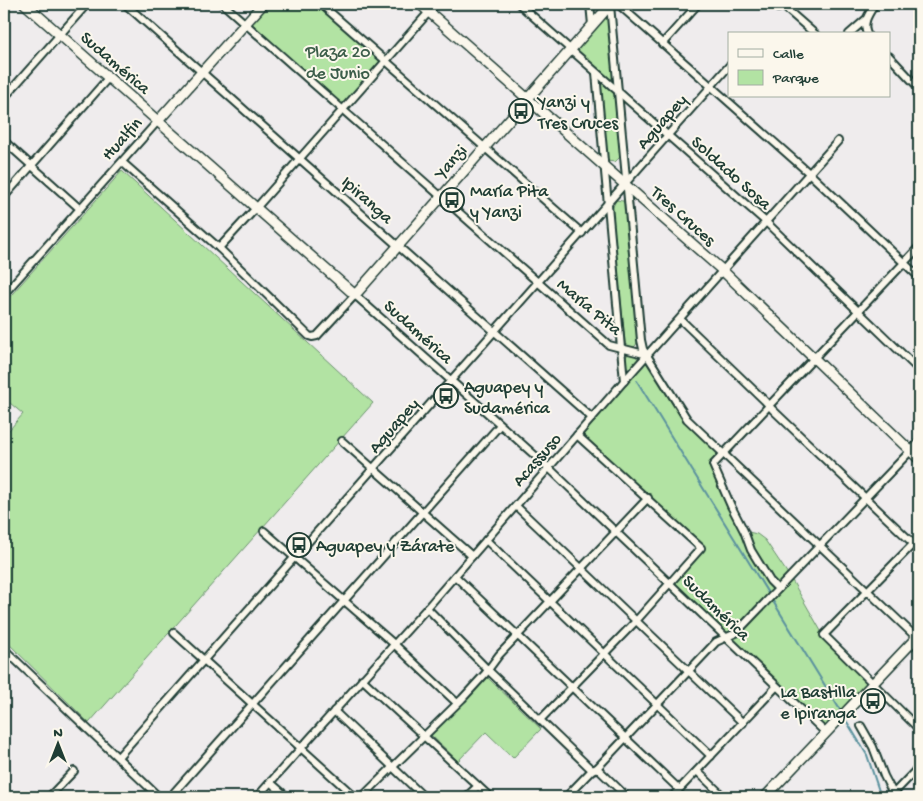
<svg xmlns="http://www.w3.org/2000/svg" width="923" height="801" viewBox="0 0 923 801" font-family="'Gochi Hand',sans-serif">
	<rect width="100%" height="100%" fill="#efeced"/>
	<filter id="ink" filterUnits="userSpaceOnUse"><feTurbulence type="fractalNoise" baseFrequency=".02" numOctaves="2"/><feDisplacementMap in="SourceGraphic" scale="10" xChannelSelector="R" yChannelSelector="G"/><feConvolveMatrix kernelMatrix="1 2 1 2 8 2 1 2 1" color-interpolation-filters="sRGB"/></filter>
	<g filter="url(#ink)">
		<g fill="#b2e3a3" stroke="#68906c">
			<path d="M263,4H321L387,61L343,110L245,24Z"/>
			<path d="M606,15L608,17L614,76L610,80L576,53L575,49Z"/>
			<path d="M604,83L616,96L621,156L615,162L607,161L600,86Z"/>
			<path d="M122,171L373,403L89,723L4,639V436L23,414L4,398V303Z"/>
			<path d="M616,200L623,201L626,207L638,339L636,345L634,347H628L625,342L612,209Z"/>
			<circle cx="631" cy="361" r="7"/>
			<path d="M648,355L684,414L725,453L713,465L744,531L757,534L765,540L790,577L821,631L873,684L826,733L669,583L700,551L577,435Z"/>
			<path d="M487,677L541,729L513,758L486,732L458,761L431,735Z"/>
		</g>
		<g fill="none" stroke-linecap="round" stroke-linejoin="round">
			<g stroke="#5b929e" stroke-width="2">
				<path d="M637,381L842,713"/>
				<path d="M844,717L867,755L880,794"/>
			</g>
			<defs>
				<g id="street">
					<path d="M125,4L592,418"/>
					<path d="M223,4L609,345L648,355"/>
					<path d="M321,4L582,233"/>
					<path d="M519,4L766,222L919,370"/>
					<path d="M590,4L592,25"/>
					<path d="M618,4L809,173L919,277"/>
					<path d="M773,4L778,8L782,7L784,4"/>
					<path d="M610,5L641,340L643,349L687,419L918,639"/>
					<path d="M783,6L815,34"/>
					<path d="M849,34L865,20"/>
					<path d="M867,34C862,22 869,14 875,4"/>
					<path d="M662,44L698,4"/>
					<path d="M889,56L919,88"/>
					<path d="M596,73L624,381"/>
					<path d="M4,98L87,4"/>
					<path d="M4,141L79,208"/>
					<path d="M122,162L219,248L309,336L312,337L317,336L355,295L549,468L826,733"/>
					<path d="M4,197L109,77"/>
					<path d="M219,248L257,207L436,4"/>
					<path d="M4,294L158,121"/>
					<path d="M680,319L764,400L773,410L919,549"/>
					<path d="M342,441L472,556"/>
					<path d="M516,506L743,723"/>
					<path d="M264,531L394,644L457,703"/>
					<path d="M919,538L824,635L919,729"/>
					<path d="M486,540L711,756"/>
					<path d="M455,576L679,789"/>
					<path d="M778,589L770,581L751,550L744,531L731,506L713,465L919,247"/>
					<path d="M427,608L488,670L592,770"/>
					<path d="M174,633L355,797"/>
					<path d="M4,649L159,797"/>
					<path d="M362,679L490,797"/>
					<path d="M334,711L424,797"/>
					<path d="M540,720L636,621L701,548L577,435"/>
					<path d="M861,726L873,747L884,776L895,797"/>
					<path d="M118,757L729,66"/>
					<path d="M597,768L627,797"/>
					<path d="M697,771L724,797"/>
					<path d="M270,782L287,797"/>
					<path d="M891,796L919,767"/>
					<path d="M49,797L74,771"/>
					<path d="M170,797L500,425"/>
					<path d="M257,797L427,608L624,381L838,141"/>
					<path d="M362,797L462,699L485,674L499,655L648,498"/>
					<path d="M466,797L478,786"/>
					<path d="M566,797L592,770L597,768L716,642L736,633L919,442"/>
					<path d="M672,797L776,687"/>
				</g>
				<g id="secondary">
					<path d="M25,4L355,295L611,4"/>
					<path d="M420,4L722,270L919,459"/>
					<path d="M158,121L263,4"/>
					<path d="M765,797L919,635"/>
				</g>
			</defs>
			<use href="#street" stroke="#1f3d34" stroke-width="10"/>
			<use href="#secondary" stroke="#1f3d34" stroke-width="12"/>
			<use href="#street" stroke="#fbf7ec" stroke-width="6"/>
			<use href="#secondary" stroke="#fbf7ec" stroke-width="9"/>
		</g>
	</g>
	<defs>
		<symbol id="bus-ring" viewBox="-11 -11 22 22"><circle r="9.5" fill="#fbf7ec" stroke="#1f3d34" stroke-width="1.5"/><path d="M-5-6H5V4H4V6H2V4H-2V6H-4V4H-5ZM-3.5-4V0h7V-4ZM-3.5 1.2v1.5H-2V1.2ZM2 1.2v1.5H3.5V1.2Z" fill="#1f3d34"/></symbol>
	</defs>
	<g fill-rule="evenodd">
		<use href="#bus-ring" x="507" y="97" width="28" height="28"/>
		<use href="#bus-ring" x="438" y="186" width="28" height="28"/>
		<use href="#bus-ring" x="432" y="382" width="28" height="28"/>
		<use href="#bus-ring" x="285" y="531" width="28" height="28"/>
		<use href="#bus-ring" x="859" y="687" width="28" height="28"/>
	</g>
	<g text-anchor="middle" stroke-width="4" stroke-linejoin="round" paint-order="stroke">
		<g font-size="18" fill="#3c5e4a" stroke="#fbf7ec">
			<text x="338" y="57">Plaza 20<tspan x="338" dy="21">de Junio</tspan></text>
		</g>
		<g font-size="18" fill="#1f3d34" stroke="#fbf7ec">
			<text transform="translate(116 62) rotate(41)" y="6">Sudamérica</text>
			<text transform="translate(661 121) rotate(-49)" y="6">Aguapey</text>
			<text transform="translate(121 138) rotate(-48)" y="6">Hualfin</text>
			<text transform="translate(450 161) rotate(-49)" y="6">Yanzi</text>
			<text transform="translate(732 172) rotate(42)" y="6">Soldado Sosa</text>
			<text transform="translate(368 199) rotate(42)" y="6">Ipiranga</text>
			<text transform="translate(684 215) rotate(42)" y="6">Tres Cruces</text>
			<text transform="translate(590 306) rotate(40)" y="6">María Pita</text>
			<text transform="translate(419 331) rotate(42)" y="6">Sudamérica</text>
			<text transform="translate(393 425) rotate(-49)" y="6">Aguapey</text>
			<text transform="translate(536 459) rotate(-49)" y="6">Acassuso</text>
			<text transform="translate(717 607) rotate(44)" y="6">Sudamérica</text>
		</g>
		<g font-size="18" fill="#1f3d34" stroke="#fbf7ec" text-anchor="start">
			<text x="538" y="107">Yanzi y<tspan x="538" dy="21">Tres Cruces</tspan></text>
			<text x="470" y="196">María Pita<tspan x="470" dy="21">y Yanzi</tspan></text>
			<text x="464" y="392">Aguapey y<tspan x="464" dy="21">Sudamérica</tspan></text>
			<text x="316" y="551">Aguapey y Zárate</text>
			<text x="856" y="697" text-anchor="end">La Bastilla<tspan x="856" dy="21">e Ipiranga</tspan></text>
		</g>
	</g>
	<rect width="923" height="801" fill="none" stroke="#fbf7ec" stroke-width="20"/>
	<rect x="10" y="10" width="903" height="781" fill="none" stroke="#1f3d34" stroke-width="2" filter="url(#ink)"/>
	<rect x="728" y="32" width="162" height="65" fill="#fbf7ec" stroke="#a3ada2"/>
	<rect x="738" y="49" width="25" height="8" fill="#fbf7ec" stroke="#a3ada2"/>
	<text x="773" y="58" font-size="15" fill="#1f3d34">Calle</text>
	<rect x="738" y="70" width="25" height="15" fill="#b2e3a3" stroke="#a3ada2"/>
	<text x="773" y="82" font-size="15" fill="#1f3d34">Parque</text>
	<g transform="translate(58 744)" stroke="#fbf7ec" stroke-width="4" paint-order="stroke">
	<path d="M0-4L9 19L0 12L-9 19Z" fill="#1f3d34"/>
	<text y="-8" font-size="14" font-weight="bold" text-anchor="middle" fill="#1f3d34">N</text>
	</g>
</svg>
